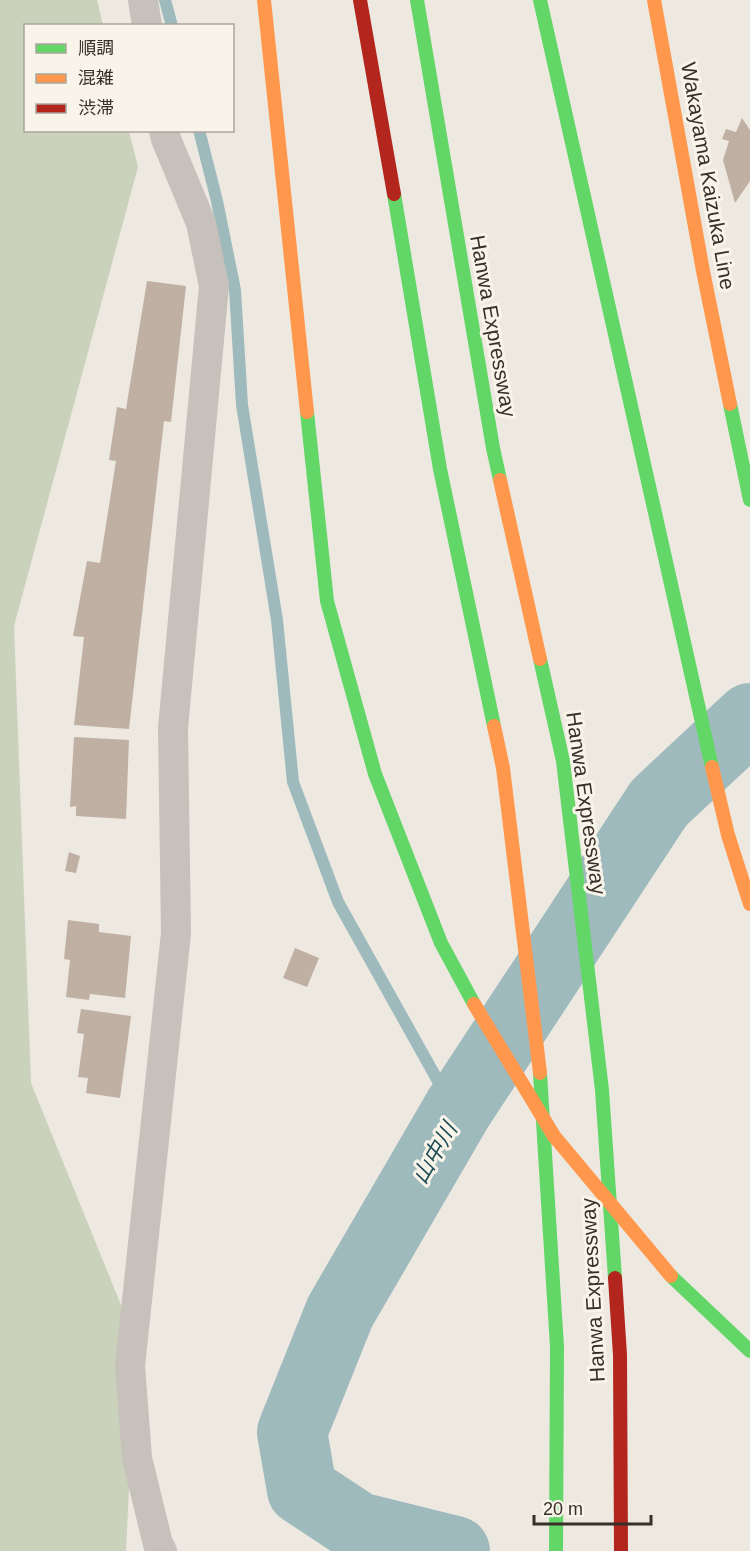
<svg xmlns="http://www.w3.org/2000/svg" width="750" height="1551" viewBox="0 0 750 1551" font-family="Helvetica,'Noto Sans JP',sans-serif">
	<rect width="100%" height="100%" fill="#ede9e1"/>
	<path fill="#cbd2bc" d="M0,0H97L103,25L26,26V130L129,131L138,167L14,626L31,1083L136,1342L126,1551H0Z"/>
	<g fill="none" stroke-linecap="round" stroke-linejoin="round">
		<g stroke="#9ebabd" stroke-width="12">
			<path d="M165,0L172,26"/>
			<path d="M199,130L217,201L235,290L242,405L277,620L293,782L338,902L438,1081L458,1109"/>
		</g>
		<path stroke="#9ebabd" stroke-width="70" d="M455,1551L358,1527L302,1490L292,1432L340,1312L458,1109L659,803L750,718"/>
	</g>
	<g fill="#c0afa3">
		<path d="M742,118L750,130V181L735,203L723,160L729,141L722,139L726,129L736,132Z"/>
		<path d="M147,281L186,286L171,422L164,421L129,729L74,725L84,637L73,636L87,561L100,563L116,461L109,460L117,407L126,409Z"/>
		<path d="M74,737L129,740L126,819L76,816V806L70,807Z"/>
		<path d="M69,852L80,856L76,873L65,871Z"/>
		<path d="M68,920L99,924V932L131,936L125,998L90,994L89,1000L66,997L70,960L64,959Z"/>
		<path d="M295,948L319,958L307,987L283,978Z"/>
		<path d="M81,1009L131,1016L120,1098L86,1093L88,1078L78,1077L84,1034L77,1033Z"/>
	</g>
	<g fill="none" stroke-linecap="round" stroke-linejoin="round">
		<g stroke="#c6c1ba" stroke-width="30">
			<path d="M143,0L147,26"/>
			<path d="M162,1551L158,1544L137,1458L130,1366L176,933L173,728L214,286L201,223L166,139L164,130"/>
		</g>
		<g stroke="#63d668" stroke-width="14">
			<path d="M417,0L493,448L500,480"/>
			<path d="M540,0L712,767"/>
			<path d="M394,194L440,469L494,726"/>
			<path d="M730,404L750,500"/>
			<path d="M307,412L327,601L375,774L441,943L474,1004"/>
			<path d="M540,659L563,761L602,1090L615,1278"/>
			<path d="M540,1073L557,1347L556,1551"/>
			<path d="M671,1276L750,1351"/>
		</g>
		<g stroke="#ff974d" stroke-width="14">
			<path d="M264,0L307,412"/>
			<path d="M654,0L703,271L730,404"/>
			<path d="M500,480L540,659"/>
			<path d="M494,726L503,768L540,1073"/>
			<path d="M712,767L728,835L750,904"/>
			<path d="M474,1004L554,1136L671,1276"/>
		</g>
		<g stroke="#b3261e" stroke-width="14">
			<path d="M360,0L394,194"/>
			<path d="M615,1278L620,1355L621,1551"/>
		</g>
	</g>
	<g text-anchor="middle" stroke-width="6" stroke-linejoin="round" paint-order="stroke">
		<g font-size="21" fill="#372f28" stroke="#f9f4e9">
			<text transform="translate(708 176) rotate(80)" y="7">Wakayama Kaizuka Line</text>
			<text transform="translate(493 326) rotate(80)" y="7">Hanwa Expressway</text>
			<text transform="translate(586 803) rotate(82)" y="7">Hanwa Expressway</text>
			<text transform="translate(593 1290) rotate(-93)" y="7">Hanwa Expressway</text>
		</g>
		<g font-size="22" font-style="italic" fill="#1f4d57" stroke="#f9f4e9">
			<text transform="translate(434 1153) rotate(-60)" y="8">山中川</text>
		</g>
	</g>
	<rect x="24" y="24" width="210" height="108" fill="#f9f4e9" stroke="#aba59c" stroke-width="1.5"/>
	<rect x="36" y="44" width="30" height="9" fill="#63d668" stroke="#aba59c" stroke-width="1.5"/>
	<text x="78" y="54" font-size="18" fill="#372f28">順調</text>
	<rect x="36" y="74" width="30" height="9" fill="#ff974d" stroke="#aba59c" stroke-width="1.5"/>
	<text x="78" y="84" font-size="18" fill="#372f28">混雑</text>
	<rect x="36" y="104" width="30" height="9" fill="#b3261e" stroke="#aba59c" stroke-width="1.5"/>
	<text x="78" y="114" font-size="18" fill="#372f28">渋滞</text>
	<path d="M534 1515v9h117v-9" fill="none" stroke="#372f28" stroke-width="3"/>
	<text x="543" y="1515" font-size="18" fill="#372f28" stroke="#f9f4e9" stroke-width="4.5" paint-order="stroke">20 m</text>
</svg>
